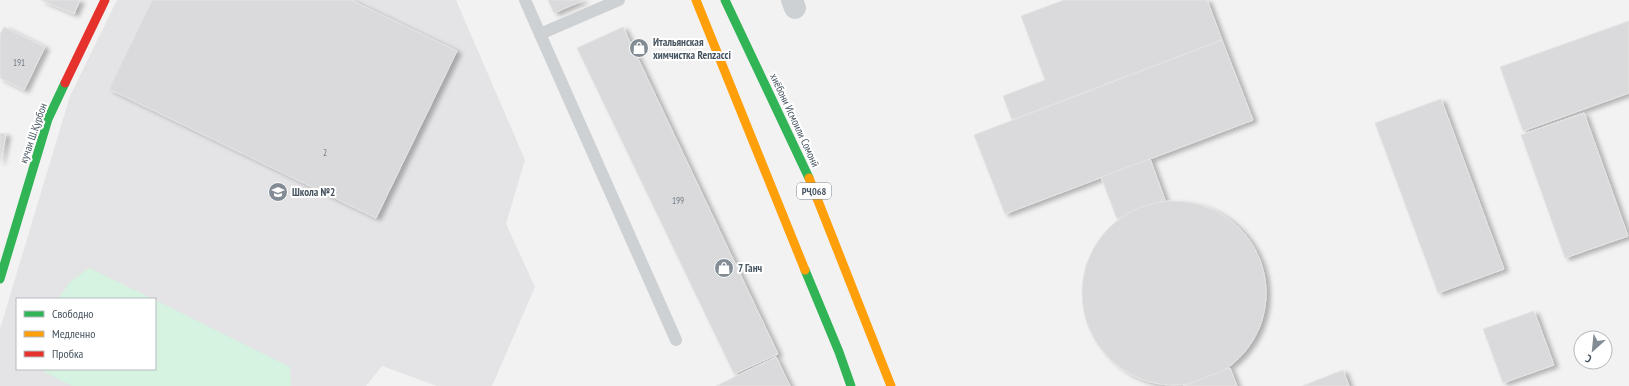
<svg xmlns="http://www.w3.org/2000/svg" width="1629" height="386" viewBox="0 0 1629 386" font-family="'PT Sans Narrow',sans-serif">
	<defs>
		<filter id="shadow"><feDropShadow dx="4.5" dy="2.5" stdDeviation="2" flood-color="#0004"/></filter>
	</defs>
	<rect width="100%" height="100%" fill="#f3f2f2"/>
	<path fill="#e4e3e5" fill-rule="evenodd" d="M117,0H456L525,160L506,224L535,287L492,386H437L382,366L366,386H0V329L70,96ZM17,299H155V369H17Z"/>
	<g fill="#d5f3e0">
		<path d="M89,268L153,299H58L70,282Z"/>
		<path d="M155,300L290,367L291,386H72L43,371V369H155Z"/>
	</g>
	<g fill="#dadadc" stroke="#e4e4e5" filter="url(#shadow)">
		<path d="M41,0H80L74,14Z"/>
		<path d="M152,0H351L457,51L376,218L109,89Z"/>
		<path d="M548,0H584L554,13Z"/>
		<path d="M1064,0H1207L1222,40L1012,120L1003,96L1045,80L1021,16Z"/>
		<path d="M1629,21V93L1523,131L1500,67Z"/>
		<path d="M4,27L45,47L24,90L0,78V34Z"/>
		<path d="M623,27L778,354L734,374L577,48Z"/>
		<path d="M1222,40L1253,120L1005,214L974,135Z"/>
		<path d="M1441,99L1504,269L1438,293L1375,123Z"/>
		<path d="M1584,113L1628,236L1565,258L1521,135Z"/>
		<path d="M0,133L6,134L0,162Z"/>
		<path d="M1150,159L1165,200L1117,219L1101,177Z"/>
		<circle cx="1174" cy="293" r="92"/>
		<path d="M1534,311L1554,365L1503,383L1483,329Z"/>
		<path d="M776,357L790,386H716Z"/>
		<path d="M1230,368L1237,386H1183Z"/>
		<path d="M1343,370L1349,386H1302Z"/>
	</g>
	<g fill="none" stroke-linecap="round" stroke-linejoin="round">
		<g stroke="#ced1d3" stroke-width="12">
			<path d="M525,0L540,34L619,0"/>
			<path d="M540,34L676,340"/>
		</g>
		<path stroke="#ced1d3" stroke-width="22" d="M792,0L795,8"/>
		<g stroke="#30b455" stroke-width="9">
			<path d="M725,0L809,178"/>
			<path d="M805,270L839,352L851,386"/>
			<path d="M0,279L48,119L65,83"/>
		</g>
		<g stroke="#ff9f0a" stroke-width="9">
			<path d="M696,0L805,270"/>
			<path d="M809,178L891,386"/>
		</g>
		<path stroke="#e5322d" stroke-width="9" d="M65,83L105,0"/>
	</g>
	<defs>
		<symbol id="shop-disc" viewBox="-11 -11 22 22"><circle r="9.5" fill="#838c94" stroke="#fff"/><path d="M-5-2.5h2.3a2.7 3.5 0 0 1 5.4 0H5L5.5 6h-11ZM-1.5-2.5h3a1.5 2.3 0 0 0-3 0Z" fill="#fff"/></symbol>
		<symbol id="school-disc" viewBox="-11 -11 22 22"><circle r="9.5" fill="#838c94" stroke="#fff"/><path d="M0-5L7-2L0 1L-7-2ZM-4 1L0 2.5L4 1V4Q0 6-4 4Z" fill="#fff"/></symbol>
	</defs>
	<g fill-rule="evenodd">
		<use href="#shop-disc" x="628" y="37" width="22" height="22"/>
		<use href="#school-disc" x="267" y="181" width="22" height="22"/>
		<use href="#shop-disc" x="713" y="257" width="22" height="22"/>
	</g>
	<g text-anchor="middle" stroke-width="4" stroke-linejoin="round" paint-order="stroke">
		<g font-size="9" fill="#6d7881">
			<text x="19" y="66">191</text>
			<text x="325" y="156">2</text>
			<text x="678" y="204">199</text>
		</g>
		<rect fill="#fff" stroke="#7e8890" stroke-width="1" x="797" y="183" width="34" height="16" rx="3"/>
		<g font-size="10" font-weight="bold" fill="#475561">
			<text x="814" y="195">РҶ068</text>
		</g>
		<g font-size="11" font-weight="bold" fill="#475561" stroke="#fff" text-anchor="start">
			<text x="653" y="46">Итальянская<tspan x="653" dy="13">химчистка Renzacci</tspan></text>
			<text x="292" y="196">Школа №2</text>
			<text x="738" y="272">7 Ганч</text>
		</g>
		<g font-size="11" fill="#475561" stroke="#fff">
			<text transform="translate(795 120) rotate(65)" y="4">хиёбони Исмоили Сомонӣ</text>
			<text transform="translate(33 133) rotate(-71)" y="4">кучаи Ш.Қурбон</text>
		</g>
	</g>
	<rect x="16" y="298" width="140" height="72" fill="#ffffff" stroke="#b5bbc0"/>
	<rect x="24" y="311" width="20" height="6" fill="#30b455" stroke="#b5bbc0"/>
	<text x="52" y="318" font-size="12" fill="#475561">Свободно</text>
	<rect x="24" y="331" width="20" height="6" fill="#ff9f0a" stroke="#b5bbc0"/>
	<text x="52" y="338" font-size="12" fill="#475561">Медленно</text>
	<rect x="24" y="351" width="20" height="6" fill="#e5322d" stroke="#b5bbc0"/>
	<text x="52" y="358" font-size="12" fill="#475561">Пробка</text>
	<g transform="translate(1593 350) rotate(207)"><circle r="19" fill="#ffffff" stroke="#b5bbc0"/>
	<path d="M0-3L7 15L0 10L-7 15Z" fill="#838c94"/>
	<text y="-6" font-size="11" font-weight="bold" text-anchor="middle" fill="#475561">С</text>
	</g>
</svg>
